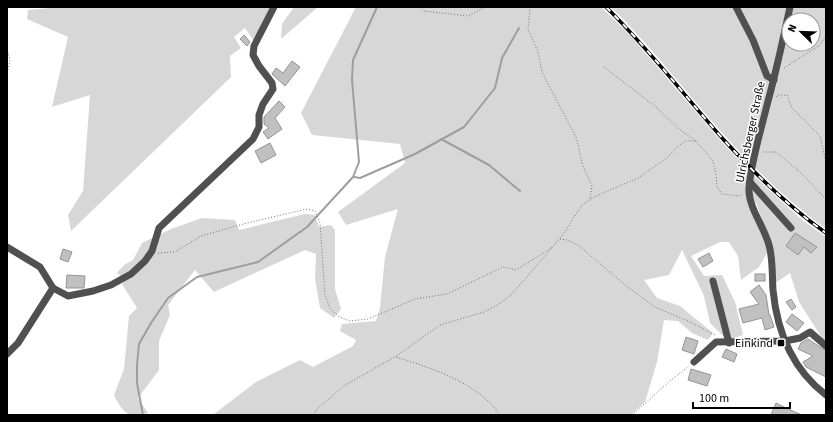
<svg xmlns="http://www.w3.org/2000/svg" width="833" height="422" viewBox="0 0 833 422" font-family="'Source Sans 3',sans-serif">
	<rect width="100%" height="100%" fill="#fff"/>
	<g fill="#d7d7d7" fill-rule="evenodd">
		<path d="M61,7H273L254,41L245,28L234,37L241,48L230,56L231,77L71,231L68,215L83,191L90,95L52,107L68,37L27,19L28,10Z"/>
		<path d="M294,7H318L281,39L282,24Z"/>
		<path d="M356,7H601L629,34L721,141L750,172L802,220L826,237V344L799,302L790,273L774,284L773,249L756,203L753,204L768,251L759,267L741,280L738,256L729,242H720L691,256L704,276L722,275L735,302L743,335L727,340L710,323L704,296L682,250L669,275L644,280L657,298L680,306L713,333L708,340L692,333L678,321L664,320L657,362L645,402L631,415H214V414L256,382L300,360L313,367L353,346L356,340L340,331L342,324L376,321L380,308L385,257L398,209L346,225L338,212L405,163L400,144L312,135L301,113Z"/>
		<path d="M611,7H826V229C789,202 756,170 726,137C687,94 652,47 611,7ZM789,20H813V44H789Z"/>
		<path d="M305,214L315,215L319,227L331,225L335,230V289L341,309L334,318L320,308L315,279L316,254L305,250L214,292L195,270L168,305L170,315L159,341V370L138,398L148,413C129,421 122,411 114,395L124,369L129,316L137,308L122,284L126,280L117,273L124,265L133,260L142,243L171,229L202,218L235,220L239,230Z"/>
	</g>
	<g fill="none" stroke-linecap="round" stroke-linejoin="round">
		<g stroke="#9e9e9e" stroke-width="2">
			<path d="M441,139L489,165L520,191"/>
			<path d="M354,177L360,178L415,154L464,127L495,88L502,58L519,28"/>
			<path d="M143,415L137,383V365L139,344L151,323L168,298L197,277L258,262L307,227L353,177L359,162L352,80L353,60L377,7"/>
		</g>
	</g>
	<g fill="#c0c0c0" stroke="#949494">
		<path d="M244,35L250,42L247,46L240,39Z"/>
		<path d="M292,61L300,67L285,86L272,74L276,68L283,73Z"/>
		<path d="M279,101L285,107L275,118L282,129L268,139L263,132L269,128L264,124V117Z"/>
		<path d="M270,143L276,155L261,163L255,151Z"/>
		<path d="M795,233L817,247L811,253L804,247L798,255L786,246Z"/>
		<path d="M63,249L72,252L68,262L60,259Z"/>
		<path d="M709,253L713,261L703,267L698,259Z"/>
		<rect x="755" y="274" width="10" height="7"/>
		<path d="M67,275L85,276L84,288H66Z"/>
		<path d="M759,285L766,295L769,315H770L774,327L765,330L762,318L743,323L739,309L759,304L750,292Z"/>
		<path d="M791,299L796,307L792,310L786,302Z"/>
		<path d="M792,314L804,323L797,331L786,322Z"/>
		<path d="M686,337L698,341L694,354L682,350Z"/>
		<path d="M808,339L826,351V377L806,367L803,362L813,356L798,349L801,343Z"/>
		<path d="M726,349L737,354L734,362L722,357Z"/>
		<path d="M691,369L711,375L707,386L688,380Z"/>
		<path d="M776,403L788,409L802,415H771Z"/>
	</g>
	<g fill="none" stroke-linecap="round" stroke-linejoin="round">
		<g stroke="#727272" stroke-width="1" stroke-dasharray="1 2" stroke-linecap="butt">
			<path d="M420,7L424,11L468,16L485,7"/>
			<path d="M529,7L530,9L528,29L538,52L542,72L576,137L583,166L592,186L590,199"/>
			<path d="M604,67L656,107L679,129L696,141"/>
			<path d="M784,68L820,45L826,36"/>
			<path d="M7,73L10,61L8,52"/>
			<path d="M776,97L778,95H787L792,108L820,136L826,163"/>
			<path d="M763,152H776L800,172L826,199"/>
			<path d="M560,239L567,240L578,245L625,285L655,307L688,321L715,335"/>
			<path d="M158,253L175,252L201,236L247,223L307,209L315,211L320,223L325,295L330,308L339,317L350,321L368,319L415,299L447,294L503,267L516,270L553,247"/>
			<path d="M396,357C428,367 463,378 488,401C493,405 496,410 500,415"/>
			<path d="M314,415L317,409L345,385L395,357L440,325L484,312L499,304L512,294L562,236L582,205L596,196L638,178L667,158L677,147L685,141H696L713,161L716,174L717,187L722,194L740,196L742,194"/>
			<path d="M632,415L671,380L689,366"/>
		</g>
		<g stroke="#505050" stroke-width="7">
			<path d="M736,7L753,40L767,76L774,80"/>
			<path d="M790,7C783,40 776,72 767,105C761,130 751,162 749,188C748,207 764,226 769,245C773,259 772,275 773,290C777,331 792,369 826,395"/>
			<path d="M750,182L791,228"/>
			<path d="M7,247L40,267L53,288"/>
			<path d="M713,281L729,343"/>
			<path d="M7,354L18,343L53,288L68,296L93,291L111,285L131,274L145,261L152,251L159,228L253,139L259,127V115L263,104L273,89L272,83L259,66L253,55L254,46L274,7"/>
			<path d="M694,362L716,342L785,341L800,338L810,332L826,346"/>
		</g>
		<defs>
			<path id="rail" d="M606,7C648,48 684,95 723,139C754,173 788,206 826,233"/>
		</defs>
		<use href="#rail" stroke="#000" stroke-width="3.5"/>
		<use href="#rail" stroke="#fff" stroke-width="2" stroke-dasharray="6" stroke-linecap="butt"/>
	</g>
	<rect fill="#000" stroke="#fff" stroke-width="1.5" x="777" y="339" width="8" height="8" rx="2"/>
	<g text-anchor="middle" stroke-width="3" stroke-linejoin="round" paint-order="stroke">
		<g font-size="12" fill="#000" stroke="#fff">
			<text transform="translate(750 132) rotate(-78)" y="4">Ulrichsberger Straße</text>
		</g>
		<g font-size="12" fill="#000" stroke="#fff" text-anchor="end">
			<text x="773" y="347">Einkind</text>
		</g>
	</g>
	<rect width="833" height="422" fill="none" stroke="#000000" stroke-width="16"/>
	<g transform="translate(801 32) rotate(293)"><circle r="19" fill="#ffffff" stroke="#999999"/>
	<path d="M0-3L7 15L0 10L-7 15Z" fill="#000000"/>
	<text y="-6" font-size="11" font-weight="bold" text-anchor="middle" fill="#000000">N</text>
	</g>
	<path d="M693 402v6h97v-6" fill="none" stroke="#000000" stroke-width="2"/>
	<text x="699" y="402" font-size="12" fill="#000000" stroke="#ffffff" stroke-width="3" paint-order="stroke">100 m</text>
</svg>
